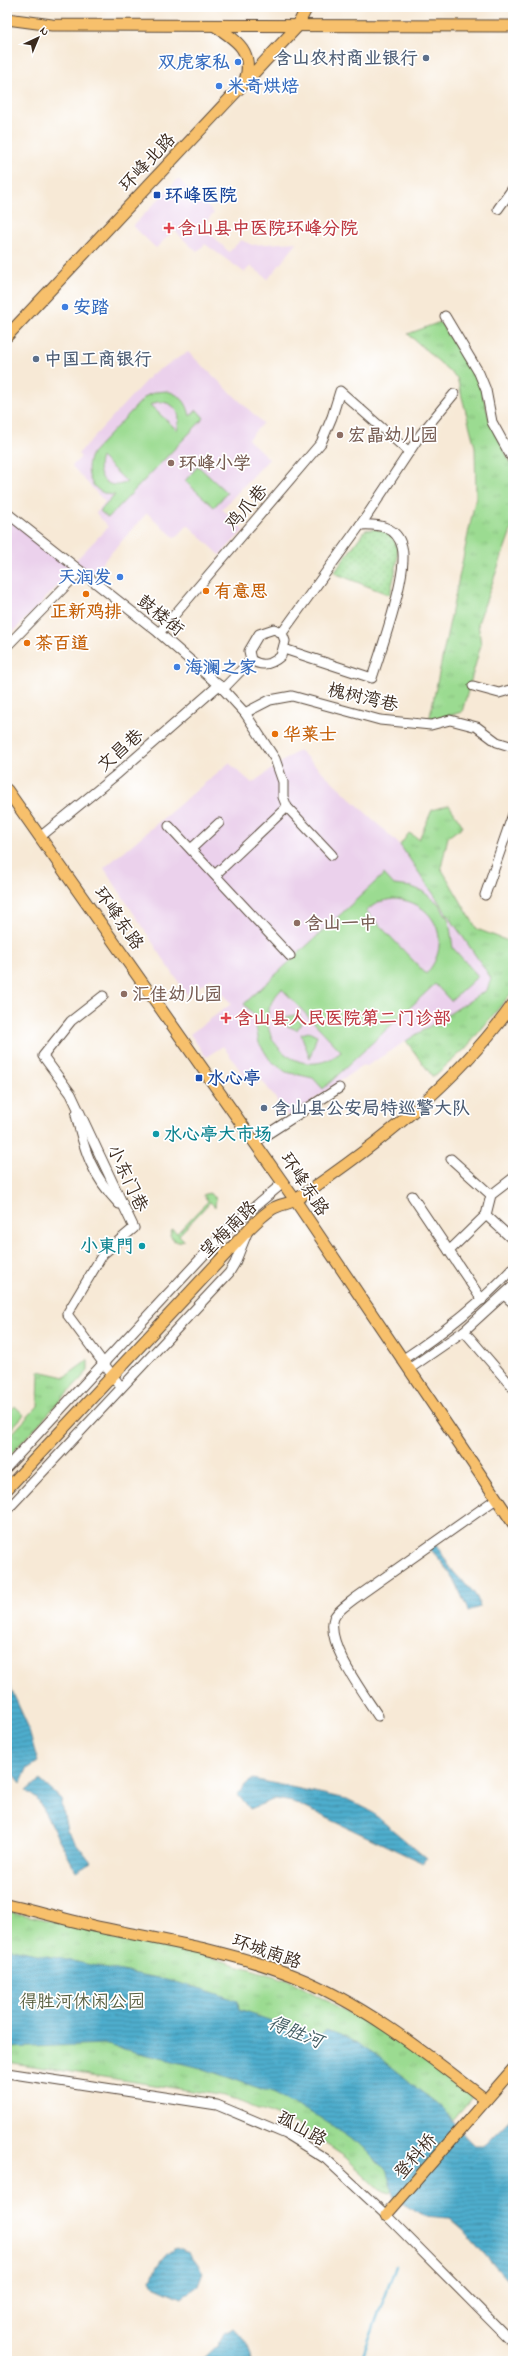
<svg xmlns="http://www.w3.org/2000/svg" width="520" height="2368" viewBox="0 0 520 2368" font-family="'Indie Flower','LXGW WenKai TC',sans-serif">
	<defs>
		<pattern id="grass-dots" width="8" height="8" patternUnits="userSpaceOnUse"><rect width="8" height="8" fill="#9bdb91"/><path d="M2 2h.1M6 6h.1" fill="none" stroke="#86bc7d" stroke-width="1.8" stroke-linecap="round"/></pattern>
		<pattern id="park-tufts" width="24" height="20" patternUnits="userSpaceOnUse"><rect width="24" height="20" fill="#9bdb91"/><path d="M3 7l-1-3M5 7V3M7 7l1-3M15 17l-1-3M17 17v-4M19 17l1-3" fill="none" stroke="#86bc7d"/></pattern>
		<pattern id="water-rules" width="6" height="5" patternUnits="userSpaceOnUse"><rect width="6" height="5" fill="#4eadcd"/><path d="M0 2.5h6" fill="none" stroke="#428da6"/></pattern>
	</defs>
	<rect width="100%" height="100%" fill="#fff"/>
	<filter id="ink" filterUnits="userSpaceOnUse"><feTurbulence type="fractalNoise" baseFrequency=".025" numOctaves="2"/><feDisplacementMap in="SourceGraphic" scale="8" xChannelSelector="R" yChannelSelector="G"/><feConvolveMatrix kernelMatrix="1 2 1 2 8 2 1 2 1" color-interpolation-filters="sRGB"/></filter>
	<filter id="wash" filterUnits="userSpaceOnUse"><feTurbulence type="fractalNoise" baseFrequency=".012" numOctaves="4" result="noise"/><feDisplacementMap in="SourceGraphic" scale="16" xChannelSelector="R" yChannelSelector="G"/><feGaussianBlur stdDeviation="0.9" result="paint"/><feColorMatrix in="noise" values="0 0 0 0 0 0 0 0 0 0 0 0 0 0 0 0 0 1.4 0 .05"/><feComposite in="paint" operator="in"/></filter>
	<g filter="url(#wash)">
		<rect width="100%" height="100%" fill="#f7e9d6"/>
		<g fill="#ebd1ec">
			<path d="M178,179L214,213L202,226L229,252L241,240L252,245L298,242L268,279L251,266L244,272L205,244L197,252L174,230L156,248L133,226Z"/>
			<path d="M188,352L263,423L248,439L269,459L222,509L244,530L220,555L188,525L175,538L147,513L91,575L75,561L108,527L96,513L105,502L72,466L81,457L78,454L152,374Z"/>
			<path d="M7,516L74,569L7,638Z"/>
			<path d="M299,750L400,845L491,978L487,990L365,1067L363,1065L289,1117L262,1080L252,1087L223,1046L206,1057L190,1034L231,1004L212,978L187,995L104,868L229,763L252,783Z"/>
		</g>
		<g fill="url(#grass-dots)" stroke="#6b8258">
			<path d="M374,529C410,534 395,570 390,595L334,573L365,530Z"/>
			<path d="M209,1193L216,1198L215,1207L210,1202L179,1235L184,1240L178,1242L173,1240L170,1235L172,1229L177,1233L208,1201L203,1195Z"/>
		</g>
		<g fill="url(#park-tufts)" stroke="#6b8258">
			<path d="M440,322L480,385L490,421L513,468V525L478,623L481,645L462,712L429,721L476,496L475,447L457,378L408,334Z"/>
			<path d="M449,805L463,826L448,837L441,868L477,929L513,943V991L465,1049L433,1077L406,1041L487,990L491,978L400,845L409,833L419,839L432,810Z"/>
			<path d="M88,1360V1371L7,1458V1439L38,1406L39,1371L65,1377Z"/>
			<path d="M7,1911L199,1954L291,1981L385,2033L475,2095L391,2193L380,2190L345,2157L296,2124L225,2096L7,2062Z"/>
		</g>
		<g fill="#9bdb91" stroke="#6b8258" fill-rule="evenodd">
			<path d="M167,391C181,395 187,402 190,416L197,410L204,418L108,518L100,511L115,495C92,495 82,473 92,453L146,396L156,392ZM157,402C175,401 183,414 177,430L150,405ZM101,457L127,482C108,492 94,476 101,457Z"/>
			<path d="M198,466L227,493L214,507L185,481Z"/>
			<path d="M384,874L394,885L412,887L422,891L438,903L449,920L453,948L478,976L451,1001L435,984L323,1089L313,1078L286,1072L270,1060L259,1043L254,1015L244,1004ZM393,899C435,900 454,943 426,974L366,911L378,902ZM282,989L342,1052H341C296,1089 241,1026 282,989Z"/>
			<path d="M299,1014L301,1023L297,1030L273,1020Z"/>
			<path d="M309,1032L317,1035L310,1058L301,1034Z"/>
			<path d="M15,1406L24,1415L9,1431L7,1429V1414Z"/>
		</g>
		<g fill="url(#water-rules)" stroke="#446c76">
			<path d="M437,1544C441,1553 447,1563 453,1571C462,1583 478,1591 480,1607L468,1611C457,1584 451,1571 430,1549Z"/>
			<path d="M7,1680L27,1724L38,1762L27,1769L21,1783L7,1766Z"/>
			<path d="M253,1779L347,1799L369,1810L426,1858L423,1863L293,1802L275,1799L250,1809L238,1794L245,1785Z"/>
			<path d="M40,1780L61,1799L67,1831L91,1862L76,1871L37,1799L26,1791Z"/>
			<path d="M7,1948L162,1979L203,1989L238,2001L239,2010L320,2037L326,2030C363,2041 389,2064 418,2089C425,2095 435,2101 442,2108C453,2121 461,2133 474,2145H484L513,2116V2287L464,2231L449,2218L425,2216L395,2198L386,2170L360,2144L319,2117L270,2092L201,2068L103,2044L7,2048Z"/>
			<path d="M176,2248L189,2253L203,2272L198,2285L182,2298L154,2286L151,2280C155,2269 164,2253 176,2248Z"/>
			<path d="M234,2328C243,2336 251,2349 252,2361H201L217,2346L224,2333Z"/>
		</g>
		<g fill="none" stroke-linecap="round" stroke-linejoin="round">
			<path stroke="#4eadcd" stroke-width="2.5" d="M361,2361L396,2266"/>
		</g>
	</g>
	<g filter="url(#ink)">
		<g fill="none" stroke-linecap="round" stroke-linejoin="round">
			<defs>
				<g id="minor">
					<path d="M498,209L513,188"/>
					<path d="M445,316L479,373L486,390L492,422L513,460"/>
					<path d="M7,513L159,633L223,689L245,713L275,759L283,782V797L287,807L332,855"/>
					<path d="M159,633L321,443L332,417L340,391L409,452"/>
					<path d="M282,633L366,517L421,434L454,394"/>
					<path d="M7,646L80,571"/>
					<path d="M284,649L372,678C381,650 409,572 402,547C397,526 378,524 360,525"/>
					<path d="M473,686L499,693L513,689"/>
					<path d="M223,689L251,660C262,667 271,665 281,656L285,641L282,633L274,629L259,634L249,651L251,660"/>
					<path d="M245,713L270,700L292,696L380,720L431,725L450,720L477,727L497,742L513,747"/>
					<path d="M169,826L290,956"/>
					<path d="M40,837L116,775L219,685"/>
					<path d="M191,849L219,823"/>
					<path d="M215,875L287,807"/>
					<path d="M485,895L513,814"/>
					<path d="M103,996L71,1021L43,1056L71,1094L134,1228L103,1254L67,1314L121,1387"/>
					<path d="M76,1115C85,1153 92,1175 119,1204"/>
					<path d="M255,1142L339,1088"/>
					<path d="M451,1159L491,1195"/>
					<path d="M412,1196L482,1300"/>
					<path d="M486,1215L513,1240"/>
					<path d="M449,1251L486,1215L491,1195L513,1178"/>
					<path d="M504,1295L513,1303"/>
					<path d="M464,1331L513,1388"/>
					<path d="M402,1360C443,1333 480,1304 513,1268"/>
					<path d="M409,1369L464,1331L513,1286"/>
					<path d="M7,1467L229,1228L283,1183"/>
					<path d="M7,1510L229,1273L235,1263L247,1233"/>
					<path d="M378,1716C364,1694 325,1643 334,1618C337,1611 348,1604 354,1599L496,1499"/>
					<path d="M7,2073L217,2105L286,2134L326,2159L386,2215L513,2343"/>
				</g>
				<g id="major">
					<path d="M7,19L52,25L513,26"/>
					<path d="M215,26C238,41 254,52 245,81"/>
					<path d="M7,336L297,27L307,7"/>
					<path d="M7,790L295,1200L513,1523"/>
					<path d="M7,1489L249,1229C256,1222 264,1214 272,1209C280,1204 290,1204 297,1199C378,1144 456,1084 513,1004"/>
					<path d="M7,1904C37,1911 67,1920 98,1927C164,1941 231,1951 294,1976C366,2005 425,2053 486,2100"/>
					<path d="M386,2215L513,2069"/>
				</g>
			</defs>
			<use href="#minor" stroke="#57473a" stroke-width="11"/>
			<use href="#major" stroke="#57473a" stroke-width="13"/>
			<use href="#minor" stroke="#fff" stroke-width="9"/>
			<use href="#major" stroke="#f7c06c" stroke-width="11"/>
		</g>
	</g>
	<g fill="#5c6f8a" stroke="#fff" stroke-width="1.5">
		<circle cx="426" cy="58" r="4"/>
		<circle cx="36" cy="359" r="4"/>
		<circle cx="264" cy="1108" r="4"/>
	</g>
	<g fill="#3f7fe0" stroke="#fff" stroke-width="1.5">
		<circle cx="238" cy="62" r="4"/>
		<circle cx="219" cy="86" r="4"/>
		<circle cx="65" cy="307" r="4"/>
		<circle cx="120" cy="577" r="4"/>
		<circle cx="177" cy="667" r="4"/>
	</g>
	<g fill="#1a4fb4" stroke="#fff" stroke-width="1.5">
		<rect x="153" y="191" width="8" height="8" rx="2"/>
		<rect x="195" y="1074" width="8" height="8" rx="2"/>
	</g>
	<g fill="#e0444e" stroke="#fff" stroke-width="1.5">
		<path d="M167 222h4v4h4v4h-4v4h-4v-4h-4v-4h4z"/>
		<path d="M224 1012h4v4h4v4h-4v4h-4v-4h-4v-4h4z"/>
	</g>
	<g fill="#8d6e63" stroke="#fff" stroke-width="1.5">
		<circle cx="340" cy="435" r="4"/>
		<circle cx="171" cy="463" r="4"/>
		<circle cx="297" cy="923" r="4"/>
		<circle cx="124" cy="994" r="4"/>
	</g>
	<g fill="#e8710a" stroke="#fff" stroke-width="1.5">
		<circle cx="206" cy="591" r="4"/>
		<circle cx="86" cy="594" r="4"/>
		<circle cx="27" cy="643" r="4"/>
		<circle cx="275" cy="734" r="4"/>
	</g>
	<g fill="#0f9aa8" stroke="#fff" stroke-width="1.5">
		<circle cx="156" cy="1134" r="4"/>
		<circle cx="142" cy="1246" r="4"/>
	</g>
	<g text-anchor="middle" stroke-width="3.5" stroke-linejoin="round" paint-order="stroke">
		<g font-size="18" font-weight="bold" fill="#4e5e75" stroke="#fff" text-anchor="start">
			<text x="418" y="64" text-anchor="end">含山农村商业银行</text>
			<text x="44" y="365">中国工商银行</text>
			<text x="272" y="1114">含山县公安局特巡警大队</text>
		</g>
		<g font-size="18" font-weight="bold" fill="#366cbe" stroke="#fff" text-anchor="start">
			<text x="230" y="68" text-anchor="end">双虎家私</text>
			<text x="227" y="92">米奇烘焙</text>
			<text x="73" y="313">安踏</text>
			<text x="112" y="583" text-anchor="end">天润发</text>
			<text x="185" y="673">海澜之家</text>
		</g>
		<g font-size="18" fill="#3b2a1e" stroke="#fff">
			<text transform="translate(147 162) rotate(-47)" y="6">环峰北路</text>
			<text transform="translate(246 507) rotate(-49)" y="6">鸡爪巷</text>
			<text transform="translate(161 615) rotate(39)" y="6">鼓楼街</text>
			<text transform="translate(363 697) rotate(13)" y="6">槐树湾巷</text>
			<text transform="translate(120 750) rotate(-41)" y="6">文昌巷</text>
			<text transform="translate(119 918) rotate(55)" y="6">环峰东路</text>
			<text transform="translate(128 1178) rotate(65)" y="6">小东门巷</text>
			<text transform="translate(305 1184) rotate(56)" y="6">环峰东路</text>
			<text transform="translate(228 1229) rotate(-45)" y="6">望梅南路</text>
			<text transform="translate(267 1951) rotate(19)" y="6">环城南路</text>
			<text transform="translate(302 2128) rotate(29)" y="6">孤山路</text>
			<text transform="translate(415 2156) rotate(-49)" y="6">登科桥</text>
		</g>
		<g font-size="18" font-weight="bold" fill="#164399" stroke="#fff" text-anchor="start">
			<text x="165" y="201">环峰医院</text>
			<text x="207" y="1084">水心亭</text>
		</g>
		<g font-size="18" font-weight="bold" fill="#be3a42" stroke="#fff" text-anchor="start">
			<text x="178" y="234">含山县中医院环峰分院</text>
			<text x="235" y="1024">含山县人民医院第二门诊部</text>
		</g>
		<g font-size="18" font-weight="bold" fill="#785e54" stroke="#fff" text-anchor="start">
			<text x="348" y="441">宏晶幼儿园</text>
			<text x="179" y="469">环峰小学</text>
			<text x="305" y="929">含山一中</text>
			<text x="132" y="1000">汇佳幼儿园</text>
		</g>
		<g font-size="18" font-weight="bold" fill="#c56008" stroke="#fff" text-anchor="start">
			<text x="214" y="597">有意思</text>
			<text x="86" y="617" text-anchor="middle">正新鸡排</text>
			<text x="35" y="649">茶百道</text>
			<text x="283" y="740">华莱士</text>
		</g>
		<g font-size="18" font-weight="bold" fill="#0d838f" stroke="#fff" text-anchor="start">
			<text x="164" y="1140">水心亭大市场</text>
			<text x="134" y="1252" text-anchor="end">小東門</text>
		</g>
		<g font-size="18" fill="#585f40" stroke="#fff">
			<text x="82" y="2007">得胜河休闲公园</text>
		</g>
		<g font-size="19" font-style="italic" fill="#435e64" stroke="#fff">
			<text transform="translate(296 2031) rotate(22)" y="7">得胜河</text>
		</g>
	</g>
	<rect width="520" height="2368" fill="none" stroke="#fff" stroke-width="24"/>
	<g transform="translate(38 38) rotate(44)" stroke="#ffffff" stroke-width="3" paint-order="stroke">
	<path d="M0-3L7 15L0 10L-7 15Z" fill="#3b2a1e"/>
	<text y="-6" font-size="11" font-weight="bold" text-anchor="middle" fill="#3b2a1e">N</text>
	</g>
</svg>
